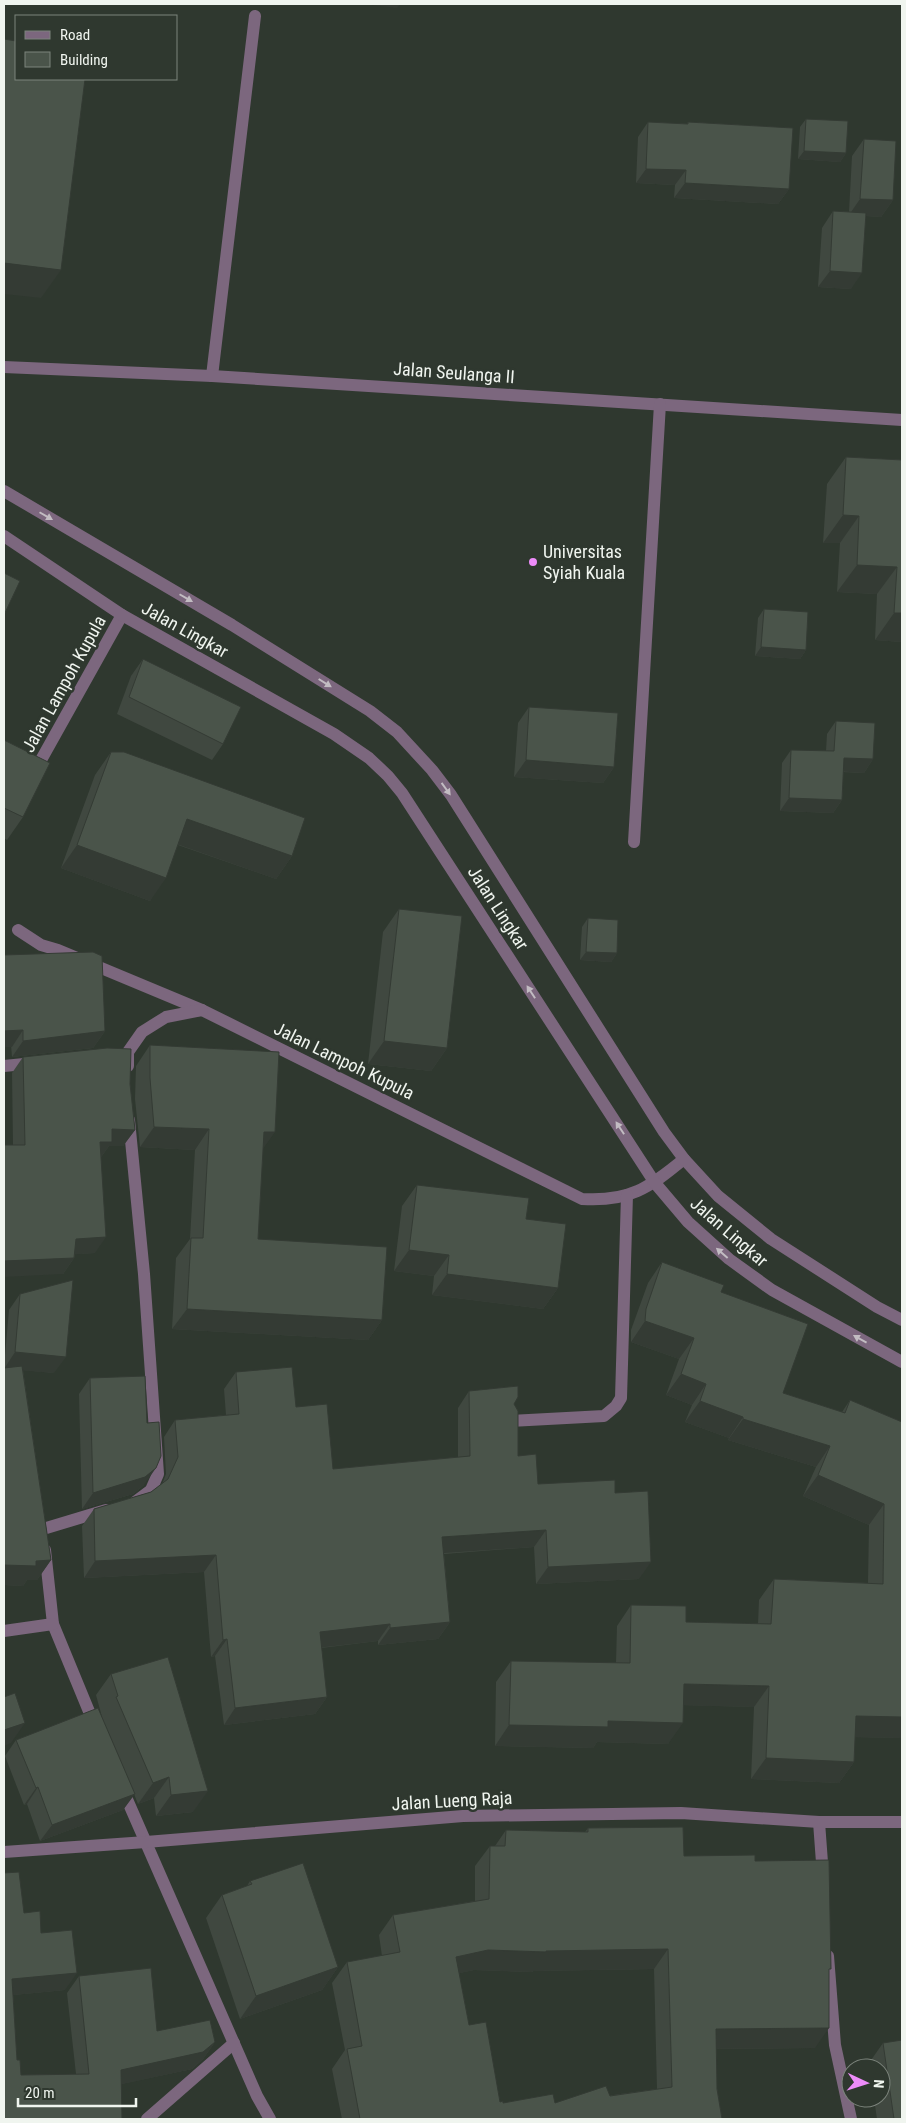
<svg xmlns="http://www.w3.org/2000/svg" width="906" height="2123" viewBox="0 0 906 2123" font-family="'Roboto Condensed',sans-serif">
	<rect width="100%" height="100%" fill="#2f382f"/>
	<g fill="none" stroke-linecap="round" stroke-linejoin="round">
		<path stroke="#7c677e" stroke-width="12" d="M212,376L255,16"/>
		<g stroke="#7c677e" stroke-width="12">
			<path d="M4,367L212,376L902,420"/>
			<path d="M36,769L122,615"/>
			<path d="M634,842L660,404"/>
			<path d="M18,930L41,945L58,950L202,1010L582,1199C629,1202 649,1188 684,1159"/>
			<path d="M4,1066L34,1063"/>
			<path d="M128,1066V1052L142,1032L166,1017L202,1010"/>
			<path d="M129,1120L144,1274L158,1474L151,1490L135,1502"/>
			<path d="M510,1421L604,1416L616,1406L621,1398L627,1195"/>
			<path d="M43,1529L106,1510"/>
			<path d="M45,1550L53,1624L95,1726"/>
			<path d="M4,1631L53,1624"/>
			<path d="M122,1788L257,2096L270,2119"/>
			<path d="M819,1822L823,1876"/>
			<path d="M4,1852L146,1842L463,1816L681,1813L819,1822H902"/>
			<path d="M828,1956L835,2045L851,2119"/>
			<path d="M147,2119L234,2043"/>
		</g>
		<g stroke="#7c677e" stroke-width="12">
			<path d="M4,491L232,625L370,711L397,732L432,770L451,795L664,1132L684,1159L718,1196L771,1239L877,1307L902,1320"/>
			<path d="M4,536L122,615L334,734L369,758L388,776L402,793L655,1183L688,1222L729,1259L772,1290L902,1362"/>
		</g>
	</g>
	<g fill="#404840" fill-rule="evenodd">
		<path d="M806,119L846,153L840,162L798,159L800,127Z"/>
		<path d="M648,122L687,124L688,122L789,189L778,204L674,198L675,185L636,183L638,137Z"/>
		<path d="M864,139L893,200L881,217L866,216L851,289L818,287L822,228L833,211L849,212L852,156Z"/>
		<path d="M846,457L902,460V642L875,640L877,594L837,592L840,543H823L827,484Z"/>
		<path d="M764,609L806,650L800,659L755,656L758,618Z"/>
		<path d="M143,659L223,744L212,760L117,714L131,676Z"/>
		<path d="M529,707L614,767L603,783L514,777L518,723Z"/>
		<path d="M836,721L873,759L864,773L843,772L842,800L833,813L780,811L782,763L791,750L826,751L827,734Z"/>
		<path d="M4,740L23,817L7,840L4,838Z"/>
		<path d="M111,752L292,856L276,879L178,845L150,901L61,868L95,775Z"/>
		<path d="M399,909L447,1048L431,1071L368,1064L383,932Z"/>
		<path d="M588,918L617,953L611,962L580,960L582,927Z"/>
		<path d="M4,955L105,1031L93,1048L12,1057Z"/>
		<path d="M150,1045L263,1149L258,1239L382,1320L368,1340L172,1329L176,1258L190,1239L195,1150L140,1147L135,1099L136,1066Z"/>
		<path d="M23,1057L130,1084L135,1130L123,1146H109L101,1157L95,1253L75,1254L74,1258L63,1274L13,1145L12,1073Z"/>
		<path d="M417,1185L526,1219L558,1288L543,1309L432,1295L434,1276L394,1271L402,1206Z"/>
		<path d="M662,1262L721,1292L783,1393L842,1412L850,1400L902,1422V1738L855,1737L854,1762L839,1783L751,1779L754,1707L683,1705L668,1744L597,1742L593,1748L495,1746L496,1682L511,1661L616,1663L617,1626L631,1605L686,1622L758,1624L759,1600L774,1579L868,1583L869,1525L803,1496L816,1467L728,1440L729,1438L685,1422L692,1405L666,1395L679,1359L631,1342V1330L648,1283Z"/>
		<path d="M20,1294L54,1373L23,1370L51,1560L37,1580H27L23,1586L4,1585V1366L9,1310Z"/>
		<path d="M236,1372L296,1407L333,1469L458,1457V1408L469,1391L514,1404L518,1456L538,1484L615,1493L639,1579L536,1584L534,1547L444,1554L450,1622L438,1639L378,1645V1641L321,1648L327,1697L315,1714L224,1725L215,1656L211,1657L204,1572L84,1578L82,1526L94,1509L151,1492L162,1484L166,1474L164,1437L175,1420L226,1415L224,1389Z"/>
		<path d="M90,1378L147,1423L144,1485L133,1494L82,1509L79,1394Z"/>
		<path d="M111,1674L193,1812L156,1816L154,1798L138,1804L134,1794L123,1810L40,1841L27,1804L24,1805L5,1756L16,1740L102,1717L96,1695Z"/>
		<path d="M588,1828L684,1856L755,1861L829,1972L815,2048L716,2049L717,2089L722,2119H342L332,2069L345,2050L332,1983L347,1962L382,1956L379,1935L393,1915L475,1901V1866L490,1846H495L506,1830L585,1832ZM654,1969L657,2089L555,2103H503L500,2102L469,2025L459,1973L474,1970L532,1972L533,1971Z"/>
		<path d="M4,1873L24,1913L41,1933L65,1990L13,1995L17,2060L21,2075L76,2074L67,1993L79,1976L157,2031L215,2042L203,2059L192,2069L121,2084L4,2119Z"/>
		<path d="M250,1881L338,1967L322,1990L240,2019L206,1918L222,1895L247,1886Z"/>
		<path d="M883,2043L902,2119H877L874,2098H881V2068H869V2063Z"/>
	</g>
	<g fill="#343b34">
		<path d="M364,4H400L397,8Z"/>
		<path d="M804,151L846,153L840,162L798,159Z"/>
		<path d="M646,169L686,170L675,185L636,183Z"/>
		<path d="M685,183L789,189L778,204L674,198Z"/>
		<path d="M860,199L893,200L881,217L849,215Z"/>
		<path d="M4,263L61,270L41,298L4,294Z"/>
		<path d="M830,271L862,273L851,289L818,287Z"/>
		<path d="M843,515L859,516L840,543H823Z"/>
		<path d="M857,565L897,567L877,594L837,592Z"/>
		<path d="M894,613H902V642L875,640Z"/>
		<path d="M761,647L806,650L800,659L755,656Z"/>
		<path d="M844,758L873,759L864,773L835,771Z"/>
		<path d="M526,760L614,767L603,783L514,777Z"/>
		<path d="M789,798L842,800L833,813L780,811Z"/>
		<path d="M187,819L292,856L276,879L171,842Z"/>
		<path d="M77,845L166,878L150,901L61,868Z"/>
		<path d="M586,952L617,953L611,962L580,960Z"/>
		<path d="M23,1030L12,1047H4V1031Z"/>
		<path d="M105,1031L93,1048L12,1057L23,1041Z"/>
		<path d="M384,1041L447,1048L431,1071L368,1064Z"/>
		<path d="M154,1127L209,1129L195,1150L140,1147Z"/>
		<path d="M112,1129L135,1130L123,1146H109L101,1157L100,1142Z"/>
		<path d="M264,1132H275L260,1153Z"/>
		<path d="M106,1237L95,1253L65,1255L76,1239Z"/>
		<path d="M409,1250L449,1255L434,1276L394,1271Z"/>
		<path d="M74,1258L63,1274L4,1277V1261Z"/>
		<path d="M447,1274L558,1288L543,1309L432,1295Z"/>
		<path d="M187,1309L382,1320L368,1340L172,1329Z"/>
		<path d="M645,1321L694,1338L679,1359L631,1342Z"/>
		<path d="M15,1352L66,1357L54,1373L4,1369Z"/>
		<path d="M681,1374L706,1384L692,1405L666,1395Z"/>
		<path d="M700,1401L743,1417L729,1438L685,1422Z"/>
		<path d="M743,1419L830,1446L816,1467L728,1440Z"/>
		<path d="M156,1468L144,1485L133,1494L82,1509L93,1493Z"/>
		<path d="M818,1475L884,1504L869,1525L803,1496Z"/>
		<path d="M546,1530L534,1547L430,1554L442,1537Z"/>
		<path d="M216,1555L204,1572L84,1578L95,1561Z"/>
		<path d="M51,1560L37,1580H27L23,1586L4,1585V1565L36,1561Z"/>
		<path d="M651,1562L639,1579L536,1584L548,1567Z"/>
		<path d="M450,1622L438,1639L378,1645L390,1628Z"/>
		<path d="M390,1624L378,1641L308,1649L320,1632Z"/>
		<path d="M227,1639L215,1656L211,1657L223,1640Z"/>
		<path d="M684,1684L769,1686L754,1707L669,1705Z"/>
		<path d="M327,1697L315,1714L224,1725L235,1708Z"/>
		<path d="M856,1716L902,1717V1738L841,1737Z"/>
		<path d="M608,1721L683,1723L668,1744L597,1742L593,1748L495,1746L509,1725Z"/>
		<path d="M25,1723L11,1743L4,1746V1730Z"/>
		<path d="M766,1758L854,1762L839,1783L751,1779Z"/>
		<path d="M169,1777L154,1798L138,1804L153,1783Z"/>
		<path d="M38,1787L27,1804L24,1805L36,1788Z"/>
		<path d="M208,1791L193,1812L156,1816L171,1795Z"/>
		<path d="M135,1794L123,1810L40,1841L52,1825Z"/>
		<path d="M668,1949L654,1969L533,1971L532,1972L474,1970L442,1977L456,1957L488,1950L546,1951Z"/>
		<path d="M338,1967L322,1990L240,2019L256,1996Z"/>
		<path d="M77,1973L65,1990L4,1996L12,1979Z"/>
		<path d="M829,2028L815,2048L702,2049L716,2029Z"/>
		<path d="M215,2042L203,2059L192,2069L109,2087L121,2070Z"/>
	</g>
	<g fill="#4a544a" stroke="#343b34" fill-rule="evenodd">
		<path d="M4,39L16,41V79H85L61,270L4,263Z"/>
		<path d="M806,119L848,121L846,153L804,151Z"/>
		<path d="M648,122L688,124V122L793,128L789,189L685,183L686,170L646,169Z"/>
		<path d="M864,139L896,141L893,200L860,199Z"/>
		<path d="M833,211L866,213L862,273L830,271Z"/>
		<path d="M846,457L902,460V613H894L897,567L857,565L859,516L843,515Z"/>
		<path d="M4,573L20,581L4,615Z"/>
		<path d="M764,609L808,612L806,650L761,647Z"/>
		<path d="M143,659L241,707L223,744L129,697Z"/>
		<path d="M529,707L618,713L614,767L526,760Z"/>
		<path d="M836,721L875,723L873,759L844,758L842,800L789,798L791,750L834,751Z"/>
		<path d="M4,740L50,763L23,817L4,808Z"/>
		<path d="M111,752H124L305,818L292,856L187,819L166,878L77,845Z"/>
		<path d="M399,909L462,916L447,1048L384,1041Z"/>
		<path d="M588,918L618,920L617,953L586,952Z"/>
		<path d="M93,952L102,956L105,1031L23,1041V1030L4,1031V955Z"/>
		<path d="M150,1045L279,1052L275,1132H264L258,1239L387,1247L382,1320L187,1309L191,1238H203L209,1129L154,1127L150,1078Z"/>
		<path d="M107,1048L131,1049L130,1084L135,1130L112,1129V1142H100L106,1237L76,1239L74,1258L4,1261V1145H25L23,1057Z"/>
		<path d="M417,1185L529,1198L526,1219L566,1224L558,1288L447,1274L449,1255L409,1250Z"/>
		<path d="M662,1262L724,1285L721,1292L808,1324L783,1393L845,1413L850,1400L902,1422V1717L856,1716L854,1762L766,1758L769,1686L684,1684L683,1723L608,1721V1727L509,1725L511,1661L630,1663L631,1605L686,1606V1622L771,1624L774,1579L883,1584L884,1504L818,1475L830,1446L743,1419V1417L700,1401L706,1384L681,1374L694,1338L645,1321L646,1309Z"/>
		<path d="M73,1280L66,1357L15,1352L20,1294Z"/>
		<path d="M22,1366L51,1560L36,1561V1566L4,1565V1368Z"/>
		<path d="M292,1367L296,1407L327,1404L333,1469L470,1456L469,1391L518,1386V1397L514,1404L518,1411V1456L536,1454L538,1484L615,1480V1493L648,1491L651,1562L548,1567L546,1530L442,1537L450,1622L390,1628V1624L320,1632L327,1697L235,1708L227,1639L223,1640L216,1555L95,1561L94,1509L151,1492L168,1479L178,1457L175,1420L239,1414L236,1372Z"/>
		<path d="M145,1376L147,1423L159,1422L161,1456L156,1468L145,1477L93,1493L90,1378Z"/>
		<path d="M168,1657L208,1791L171,1795L169,1777L153,1783L116,1697L118,1696L111,1674Z"/>
		<path d="M15,1693L25,1723L4,1730V1697Z"/>
		<path d="M98,1708L135,1794L52,1825L38,1787L36,1788L16,1740Z"/>
		<path d="M683,1827L684,1856L755,1855V1861L829,1860L831,1969H829V2028L716,2029L717,2089L722,2119H360L347,2049L362,2046L347,1962L400,1952L393,1915L489,1899L490,1846H505L506,1830L588,1832V1828ZM668,1949L672,2087L610,2096L606,2086L555,2103L553,2094L503,2103V2101L500,2102L486,2022L469,2025L456,1957L488,1950L546,1952V1951Z"/>
		<path d="M303,1863L338,1967L256,1996L222,1895L252,1884L250,1881Z"/>
		<path d="M19,1872L24,1913L40,1911L41,1933L72,1930L77,1973L12,1979L17,2060H20L21,2075L89,2074L79,1976L151,1968L157,2031L210,2020L215,2042L203,2052L121,2070L122,2119H4V1873Z"/>
		<path d="M902,2040V2119H894L883,2043Z"/>
	</g>
	<defs><path id="oneway-solid" d="M-6-.8H1V-3.2L6.5 0L1 3.2V.8H-6Z" transform="scale(1.25)"/></defs>
	<g fill="#c2bcc2">
		<use href="#oneway-solid" transform="translate(46 516) rotate(30)"/>
		<use href="#oneway-solid" transform="translate(186 598) rotate(30)"/>
		<use href="#oneway-solid" transform="translate(325 683) rotate(32)"/>
		<use href="#oneway-solid" transform="translate(446 789) rotate(54)"/>
		<use href="#oneway-solid" transform="translate(531 992) rotate(-123)"/>
		<use href="#oneway-solid" transform="translate(620 1128) rotate(-123)"/>
		<use href="#oneway-solid" transform="translate(722 1253) rotate(-139)"/>
		<use href="#oneway-solid" transform="translate(860 1339) rotate(-151)"/>
	</g>
	<circle fill="#ed8cf9" stroke="#2f382f" stroke-width="2" cx="533" cy="562" r="5"/>
	<g text-anchor="middle" stroke-width="5" stroke-linejoin="round" paint-order="stroke">
		<g font-size="18" fill="#f0f5ef" stroke="#2f382f">
			<text transform="translate(454 373) rotate(4)" y="6">Jalan Seulanga II</text>
			<text transform="translate(185 630) rotate(29)" y="6">Jalan Lingkar</text>
			<text transform="translate(64 684) rotate(-61)" y="6">Jalan Lampoh Kupula</text>
			<text transform="translate(498 908) rotate(57)" y="6">Jalan Lingkar</text>
			<text transform="translate(344 1061) rotate(26)" y="6">Jalan Lampoh Kupula</text>
			<text transform="translate(729 1232) rotate(41)" y="6">Jalan Lingkar</text>
			<text transform="translate(452 1801) rotate(-3)" y="6">Jalan Lueng Raja</text>
		</g>
		<g font-size="18" fill="#f0f5ef" stroke="#2f382f" text-anchor="start">
			<text x="543" y="558">Universitas<tspan x="543" dy="21">Syiah Kuala</tspan></text>
		</g>
	</g>
	<rect width="906" height="2123" fill="none" stroke="#f0f5ef" stroke-width="10"/>
	<rect x="15" y="15" width="162" height="65" fill="#2f382f" stroke="#7c847c"/>
	<rect x="25" y="31" width="25" height="8" fill="#7c677e" stroke="#7c847c"/>
	<text x="60" y="40" font-size="15" fill="#f0f5ef">Road</text>
	<rect x="25" y="52" width="25" height="15" fill="#4a544a" stroke="#7c847c"/>
	<text x="60" y="65" font-size="15" fill="#f0f5ef">Building</text>
	<g transform="translate(866 2083) rotate(94)"><circle r="24" fill="#2f382f" stroke="#7c847c"/>
	<path d="M0-4L9 19L0 12L-9 19Z" fill="#ed8cf9"/>
	<text y="-8" font-size="14" font-weight="bold" text-anchor="middle" fill="#f0f5ef">N</text>
	</g>
	<path d="M18 2098v8h118v-8" fill="none" stroke="#f0f5ef" stroke-width="2.5"/>
	<text x="25" y="2098" font-size="15" fill="#f0f5ef" stroke="#2f382f" stroke-width="4" paint-order="stroke">20 m</text>
</svg>
